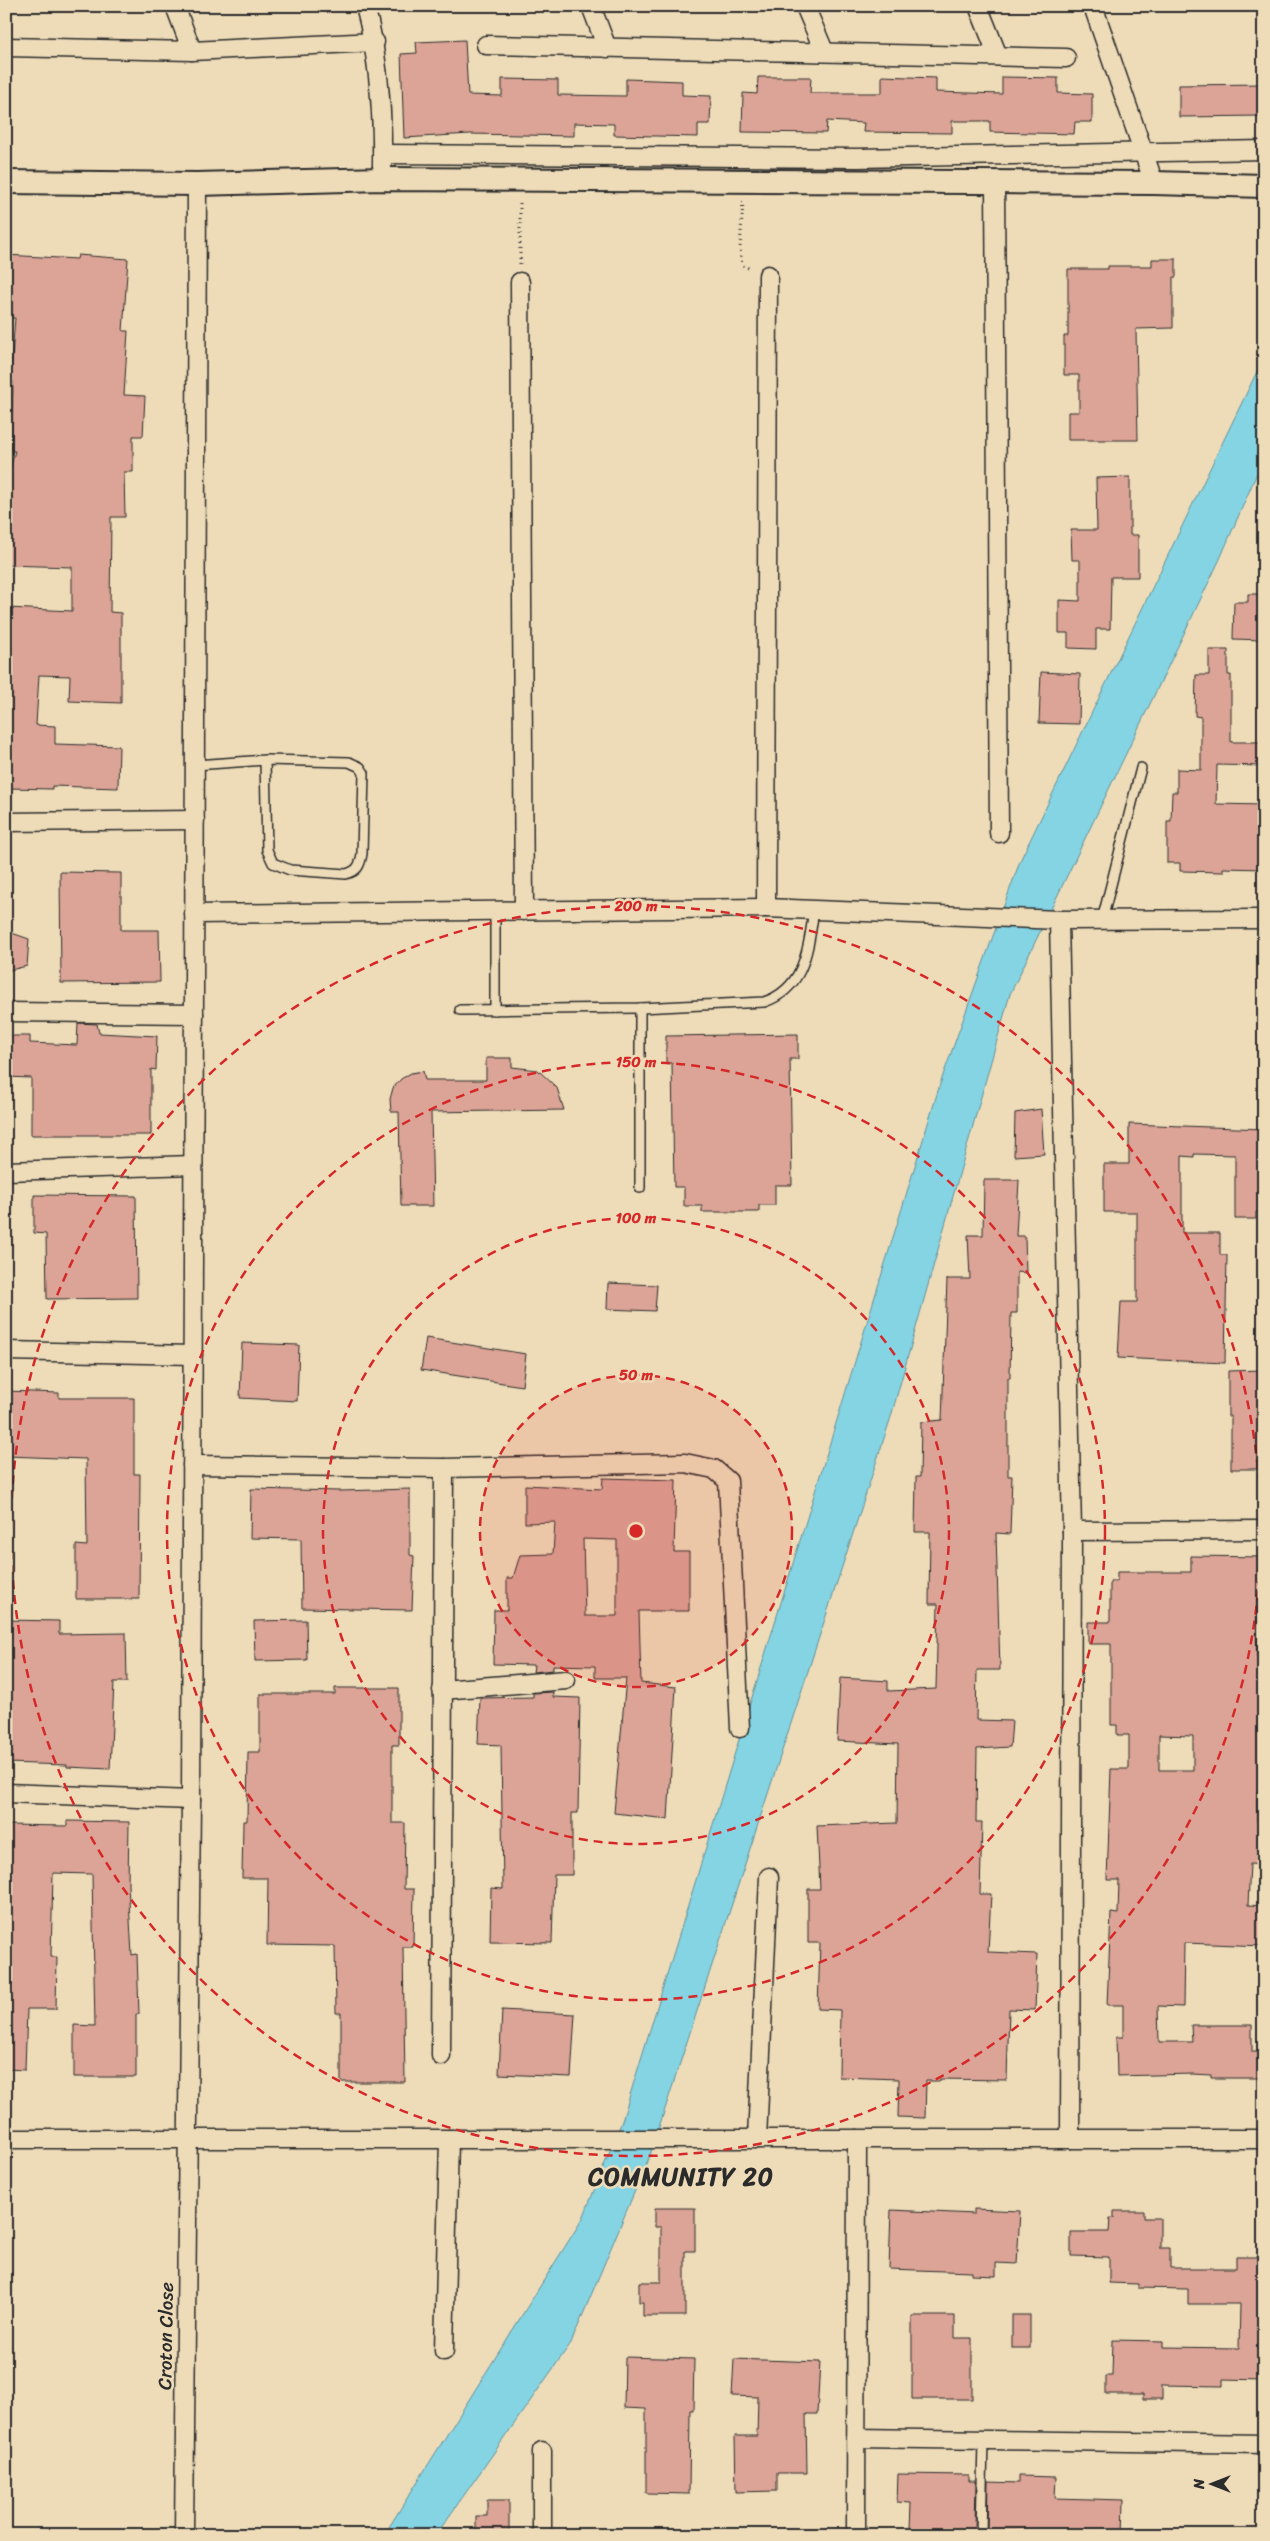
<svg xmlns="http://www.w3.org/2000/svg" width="1270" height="2541" viewBox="0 0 1270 2541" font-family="Sriracha,sans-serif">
	<rect width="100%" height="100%" fill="#eedcb9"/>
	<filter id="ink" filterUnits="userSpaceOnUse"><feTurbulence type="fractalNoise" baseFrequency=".02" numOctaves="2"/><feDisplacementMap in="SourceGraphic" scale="10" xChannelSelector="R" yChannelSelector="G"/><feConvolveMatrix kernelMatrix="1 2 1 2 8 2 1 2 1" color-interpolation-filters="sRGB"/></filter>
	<g filter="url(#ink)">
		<path fill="#85d4e3" stroke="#619099" d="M1264,357V457L1219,561L1010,994L890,1420L650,2155L571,2343L436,2535H384L583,2218L622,2121L941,1081L1020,861Z"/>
		<g fill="#dca496" stroke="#2b2b2b" fill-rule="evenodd">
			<path d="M465,40L468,95L502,96V79L558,80V95L626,96V79L682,81V95L711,96L710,124H698V137L614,135V124L574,123V136L470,134L404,138L401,54L417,53L416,42Z"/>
			<path d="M882,76L936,78V92L1002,94V77L1058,78V93L1092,94V122H1075L1074,134L990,132V121H952V133L863,132L864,123L827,121L826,133L742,132L743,93L757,94L758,77H811L810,93H882Z"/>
			<path d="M1264,84V116L1179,117V85Z"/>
			<path d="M6,255L77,259L78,255L128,259L123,331H128L124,395L145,396L143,436H133V472H124L125,517H111L110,612L121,613V703L69,701L70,676L39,675L36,725L55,726V744L119,746L118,788L52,786V789L8,788L10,654H7L8,608L72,611V567L6,565V484L15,451H11L13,381H10L15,318H6Z"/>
			<path d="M1152,259H1176V277H1173V328L1136,329L1138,440H1068V412H1079V375H1064V336H1068V269H1108V266H1152Z"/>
			<path d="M1130,477V535H1138V577H1111L1110,629H1096V649L1068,648V633H1059V600L1080,601V560H1072L1071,530H1097L1096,478Z"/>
			<path d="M1248,594H1264V640L1233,639L1234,602H1248Z"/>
			<path d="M1209,650H1228V675H1231V742H1264V766L1217,765L1216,804L1264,805V869L1223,868V872L1180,871V863H1167V821H1171L1172,792H1177V769L1201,770V717L1195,716L1196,675H1209Z"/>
			<path d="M1041,672L1080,674L1079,724L1039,723Z"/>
			<path d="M60,872L121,873V930H159L160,982L61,983Z"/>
			<path d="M6,931L29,939L27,966L6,971Z"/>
			<path d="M78,1023L97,1024L99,1033L157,1036L156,1070L151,1069V1135H31V1078L6,1077V1036H30V1043L77,1045Z"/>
			<path d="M798,1034V1059H790L792,1185H775V1205H759V1212H702V1206H684V1187H674L672,1063H666V1036Z"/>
			<path d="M486,1058H512V1067L538,1070L557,1088L564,1110L431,1112L433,1206H401L399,1112H391L390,1099L393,1088L401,1079L411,1073L423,1071L425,1080H486Z"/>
			<path d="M1041,1109L1044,1154L1014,1156L1015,1113Z"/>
			<path d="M1129,1124L1264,1129V1212H1256V1219H1235V1155L1194,1154V1157L1182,1156V1233H1220V1255H1227L1225,1363L1118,1358L1121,1302H1137V1212H1104V1164H1129Z"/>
			<path d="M984,1180H1019L1016,1236H1025L1026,1273L1017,1272V1313H1011L1010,1378H1008V1476H1012L1010,1534L996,1533L1000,1670H977L976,1720L1012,1721L1010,1747L977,1749L976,1822H982L980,1894H991L988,1952L1037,1954L1035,2010L1009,2009L1007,2080L940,2079V2081H926L925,2118L898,2117L899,2079L839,2077L840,2010L818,2009L820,1943H808V1889H820L817,1826L897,1823L898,1744L837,1741L840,1678L888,1681V1691L936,1689L938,1604H929L930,1532H915L916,1477H920L921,1422L942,1420L947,1279H970L968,1235H983Z"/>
			<path d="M34,1195L136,1196L137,1298L47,1299L46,1234L34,1233Z"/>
			<path d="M608,1283L657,1285L655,1311L607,1309Z"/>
			<path d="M426,1338L526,1354L522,1386L421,1370Z"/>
			<path d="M242,1343L299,1345L297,1401L240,1398Z"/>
			<path d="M1264,1370L1263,1469H1231V1416H1228V1371Z"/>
			<path d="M6,1391L59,1393V1398H134V1474H140L139,1599H76V1545L87,1546L86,1459L6,1456Z"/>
			<path d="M603,1478L676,1480L674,1552H689V1611H639L641,1683L676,1687L668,1819L614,1813L626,1678H595V1666L553,1665V1670L533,1672L534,1665L493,1664L494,1610H507V1578H513L520,1555L553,1554L555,1522L525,1523V1485L602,1489ZM583,1539L617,1540V1616H585Z"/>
			<path d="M251,1489L340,1491L410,1489V1555L414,1556L412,1610L302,1608L301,1539L250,1538Z"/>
			<path d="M1191,1556L1264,1557V1599H1257V1657H1263L1264,1685V1791H1257V1822H1264V1865L1250,1864L1248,1905L1264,1906V1946L1184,1943L1183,2007L1158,2006L1159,2042H1192L1191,2025H1252V2052H1261V2078H1211V2075L1192,2074L1117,2076L1116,2037H1123V2005H1107L1111,1913L1118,1914L1119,1880H1107L1111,1769H1129V1735H1117V1725H1111V1644H1088V1622H1110V1581H1117V1572H1191ZM1159,1735L1193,1736V1770H1159Z"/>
			<path d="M6,1620L59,1621V1634L126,1633L127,1682H114L110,1769L67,1767V1765L6,1763Z"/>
			<path d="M306,1620L307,1660L255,1661L254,1621Z"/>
			<path d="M335,1688H399V1745H392V1823H405L404,1889H414L413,1947H403L405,2082H341V2013H336L335,1946L267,1945L268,1878H242L243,1821H247L248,1752H260V1694H335Z"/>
			<path d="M553,1692V1697L580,1698L578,1813H572V1875H554L552,1943L490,1942L491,1888L503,1889L501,1745L478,1744L480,1698L533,1697V1693Z"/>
			<path d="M67,1821L129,1822L128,1884L132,1955L137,1954L139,2014H136V2077H74V2025L95,2026L92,1874L53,1873L51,1957H57L56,2009H27L25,2070L6,2069V1825L67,1826Z"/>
			<path d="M502,2010L575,2014L571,2077L499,2074Z"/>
			<path d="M655,2208H695V2251H685V2316H643V2302H639V2282H661V2227H655Z"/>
			<path d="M974,2209L1020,2211L1017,2264L996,2263V2276L972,2275V2272L889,2269L891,2210L974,2214Z"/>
			<path d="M1114,2211H1144V2218H1160V2248H1170V2268H1236V2257H1264V2380L1223,2379V2386L1162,2385V2399H1143V2394H1106V2376H1112L1113,2340L1163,2341V2347L1239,2348L1240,2304H1188V2289L1138,2288V2284L1109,2283V2257L1071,2256V2232H1109L1110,2218H1114Z"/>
			<rect x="1012" y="2315" width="18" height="33"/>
			<path d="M912,2316H955V2338H972V2399H912Z"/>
			<path d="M625,2357L694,2359L693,2410H690L689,2494L646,2493V2409L624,2408Z"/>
			<path d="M734,2359L820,2362L817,2414H806L807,2473H777V2491L736,2492L735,2436H757L758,2397L732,2396Z"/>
			<path d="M898,2474L969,2475V2481H976L975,2530L910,2529L911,2503L897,2502Z"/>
			<path d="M1019,2476L1056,2477L1055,2498L1124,2500L1123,2535H1017V2531L987,2530L988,2482L1019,2483Z"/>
			<path d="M487,2500H509V2535H476V2516H487Z"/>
		</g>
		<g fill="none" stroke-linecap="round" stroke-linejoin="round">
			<defs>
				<g id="service">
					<path d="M195,765L265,760L349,762L360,767L364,773L362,854C360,865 358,871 346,874L290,870L273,863L267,850L265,760"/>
					<path d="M495,910V1010"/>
					<path d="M1102,920L1141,768"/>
					<path d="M640,1008V1188"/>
					<path d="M460,1010L640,1008L764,1002C806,988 808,947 814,910"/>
					<path d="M981,2535L983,2440"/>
				</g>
				<g id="minor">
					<path d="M175,6L192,51"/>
					<path d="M365,6C379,59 383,111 382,166"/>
					<path d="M591,6L607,48"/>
					<path d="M805,6L824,51"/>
					<path d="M978,6L998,56"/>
					<path d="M1093,6L1154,183"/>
					<path d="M486,45L1066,58"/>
					<path d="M6,47L192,51L375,42"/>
					<path d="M383,154L857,158L1264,150"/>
					<path d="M995,182L999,833"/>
					<path d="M520,282L524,911"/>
					<path d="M6,822L195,820"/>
					<path d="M766,908L768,275"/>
					<path d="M194,914L766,908L1059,920L1264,919"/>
					<path d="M1059,920L1072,1531L1070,2139"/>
					<path d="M6,1012L194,1014"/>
					<path d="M6,1171L193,1165"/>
					<path d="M6,1351L193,1355"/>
					<path d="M192,1465L444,1468L685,1463L714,1469L728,1481L740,1728"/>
					<path d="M1072,1531L1264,1530"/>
					<path d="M442,1690L566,1680"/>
					<path d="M6,1793L191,1800"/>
					<path d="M441,2056L444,1468"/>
					<path d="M6,2139H1264"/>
					<path d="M757,2139L769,1877"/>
					<path d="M444,2351L449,2139"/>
					<path d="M856,2438L1264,2444"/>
					<path d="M184,2535L191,1800L197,184"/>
					<path d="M542,2535V2451"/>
					<path d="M856,2535L857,2139"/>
				</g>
				<path id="tertiary" d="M6,182L197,184L382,179L1154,183L1264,186"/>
			</defs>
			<use href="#service" stroke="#2b2b2b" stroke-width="12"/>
			<use href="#minor" stroke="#2b2b2b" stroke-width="21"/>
			<use href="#tertiary" stroke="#2b2b2b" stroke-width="26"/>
			<g stroke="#2b2b2b" stroke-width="3" stroke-dasharray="1 4" stroke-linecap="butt">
				<path d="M743,201L740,248L742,265L751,269"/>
				<path d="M520,264V200"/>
			</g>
			<use href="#service" stroke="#eedcb9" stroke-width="9"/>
			<use href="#minor" stroke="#eedcb9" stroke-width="18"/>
			<use href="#tertiary" stroke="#eedcb9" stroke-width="22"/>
		</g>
	</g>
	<circle cx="636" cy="1531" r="156" fill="#d62828" fill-opacity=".12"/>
	<g fill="none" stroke="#d62828" stroke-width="2.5" stroke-dasharray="9 6">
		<circle cx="636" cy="1531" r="156"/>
		<circle cx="636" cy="1531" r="313"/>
		<circle cx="636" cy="1531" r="469"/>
		<circle cx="636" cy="1531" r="625"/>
	</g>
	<g text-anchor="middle" stroke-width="5" stroke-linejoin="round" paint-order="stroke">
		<g font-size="19" fill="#2b2b2b" stroke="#eedcb9">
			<text transform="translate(165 2336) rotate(-89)" y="7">Croton Close</text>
		</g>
		<g font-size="24" font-weight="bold" letter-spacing="1" fill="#2b2b2b" stroke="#eedcb9">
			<text x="681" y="2185">COMMUNITY 20</text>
		</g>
	</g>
	<circle cx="636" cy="1531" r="8" fill="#d62828" stroke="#eedcb9" stroke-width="2.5"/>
	<g font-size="15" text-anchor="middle" font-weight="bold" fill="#d62828" stroke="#eedcb9" stroke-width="5" stroke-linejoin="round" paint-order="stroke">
		<text x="636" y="911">200 m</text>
		<text x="636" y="1067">150 m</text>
		<text x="636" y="1223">100 m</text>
		<text x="636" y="1380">50 m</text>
	</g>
	<rect width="1270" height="2541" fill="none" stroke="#eedcb9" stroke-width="25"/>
	<rect x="12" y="12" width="1245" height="2516" fill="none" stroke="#2b2b2b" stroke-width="2" filter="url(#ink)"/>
	<g transform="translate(1212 2484) rotate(270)" stroke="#eedcb9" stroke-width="4" paint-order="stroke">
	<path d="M0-4L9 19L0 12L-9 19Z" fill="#2b2b2b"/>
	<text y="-8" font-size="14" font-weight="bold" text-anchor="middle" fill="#2b2b2b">N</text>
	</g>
</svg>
